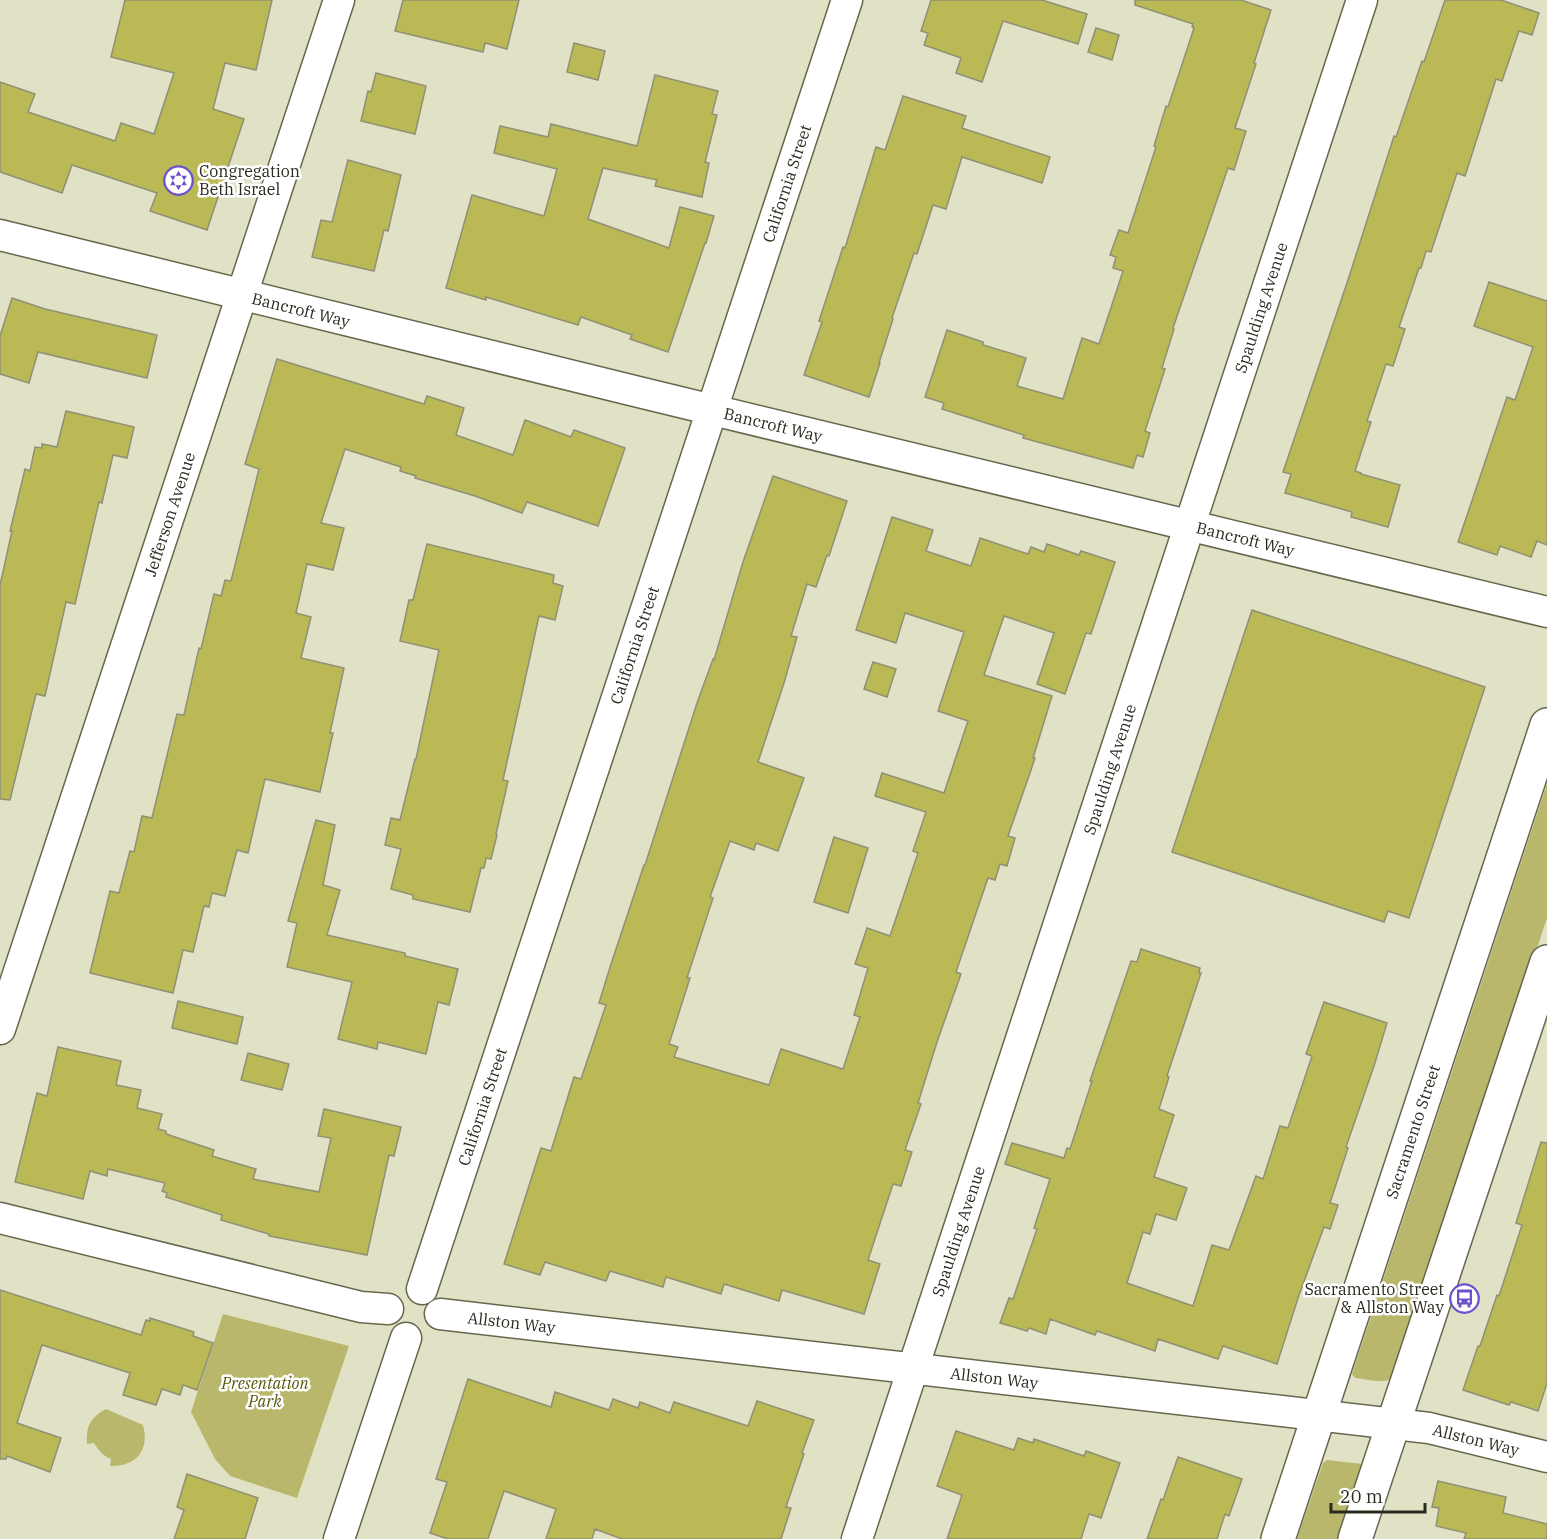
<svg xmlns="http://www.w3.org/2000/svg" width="1547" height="1539" viewBox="0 0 1547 1539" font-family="'IBM Plex Serif',serif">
	<rect width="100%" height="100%" fill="#e1e2c5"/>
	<g fill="#b8b76b">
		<path d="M1547,784V918L1396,1375C1387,1386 1367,1379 1355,1378L1352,1374Z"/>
		<path d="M223,1314L349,1346L297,1498L230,1476L215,1459L191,1412Z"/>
		<path d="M106,1409L143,1425C150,1450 136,1467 110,1466L111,1459C102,1455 99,1451 94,1443L87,1444C86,1426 90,1418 106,1409Z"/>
		<path d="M1327,1460L1362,1464L1364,1466L1342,1539H1297L1323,1463Z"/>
	</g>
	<g fill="#bab956" stroke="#8f9075" stroke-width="1.5">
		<path d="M125,0H272L256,70L225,63L213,109L244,119L207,230L150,211L157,193L72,165L62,193L0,172V82L35,94L28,112L115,141L121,123L154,134L174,73L111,57Z"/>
		<path d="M403,0H519L507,49L485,43L483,52L395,31Z"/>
		<path d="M931,0H1042L1087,14L1078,44L1003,21L982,82L956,73L961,58L924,45L928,33L921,31Z"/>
		<path d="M1135,0H1241L1271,10L1254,63L1256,64L1235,128L1246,131L1234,170L1228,168L1173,328L1174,329L1162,368L1165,369L1145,431L1150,433L1143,457L1137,455L1133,468L1023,438L1024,435L942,409L944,403L925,397L947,330L983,342V345L1026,358L1017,386L1063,399L1082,338L1099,344L1123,271L1113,268L1116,257L1110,255L1119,230L1128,233L1156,147L1154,146L1166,106L1168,107L1194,28L1192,27L1193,24L1135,5Z"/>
		<path d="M1445,0H1501L1539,13L1532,35L1519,31L1502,81L1496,79L1465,176L1457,173L1431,252L1426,251L1421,268H1419L1399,327L1405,329L1393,366L1386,364L1367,421L1371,422L1355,471L1361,473V474L1400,485L1388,527L1351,517L1352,512L1285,493L1291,474L1283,472L1348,280L1394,136L1396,137L1422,61L1424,62Z"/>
		<path d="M1096,28L1119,35L1112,60L1088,52Z"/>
		<path d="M574,43L605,51L598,80L567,72Z"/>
		<path d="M376,73L426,86L415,134L361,121L368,91L371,92Z"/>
		<path d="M655,75L718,91L712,114L717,115L705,162L709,163L702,197L655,186L657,180L603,168L588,219L669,248L680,207L714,216L706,243H705L668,352L630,339L632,335L581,317L578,325L486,297V300L446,288L472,195L544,216L557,169L494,153L500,126L548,137L551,124L637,146Z"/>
		<path d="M903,96L966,116L962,128L1050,157L1042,183L962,157L946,209L933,205L917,254L914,253L892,318L893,319L879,363H880L869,397L804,375L822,322L819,321L832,281L843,247L845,248L876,147L885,150Z"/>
		<path d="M348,160L401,175L388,231L384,230L374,271L312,257L321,220L332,222Z"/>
		<path d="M1489,282L1547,301V545L1537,541L1531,557L1500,546L1497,555L1458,542L1507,397L1515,400L1533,347L1474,326Z"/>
		<path d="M12,298L45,309L157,335L147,378L38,352L29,383L0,374V336Z"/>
		<path d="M277,359L424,404L427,396L464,408L456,435L513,455L525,420L571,437L574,430L625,448L598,526L527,502L522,513L475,496L415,478L416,476L400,471L401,467L345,449L321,523L344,528L333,570L307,564L296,613L311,617L301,658L344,668L330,733H333L320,792L265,779L248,853L237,850L225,896L212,893L209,907L204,906L193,952L183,950L173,993L90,973L110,891L119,893L130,851L134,852L142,816L152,818L177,714L184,715L199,648L201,649L214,594L221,596L225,580L231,581L259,469L245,464Z"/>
		<path d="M66,411L134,427L127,458L113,455L102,503L99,502L75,604L66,602L45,696L36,694L10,800L0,799V585L12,531H10L25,469L30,471L35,447L42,448V444L57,447Z"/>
		<path d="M773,476L847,501L829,556L827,555L816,587L807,584L791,636L797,637L784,683L758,762L804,778L778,851L756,843L754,850L730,841L710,897L713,898L687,978H690L669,1044L678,1047L674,1057L769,1085L781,1049L843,1069L860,1017L854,1015L868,968L855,964L867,928L890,936L918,853L913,851L926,812L875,796L882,773L944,793L968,721L938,711L964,632L905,613L896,643L856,630L892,517L933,530L926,551L971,566L980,538L1028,554L1031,547L1044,552L1047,544L1079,555L1081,551L1115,562L1091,634L1086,633L1065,694L1037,684L1054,633L1004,616L984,675L1052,696L1033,758H1035L1030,773L1008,836L1015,838L1007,866L1000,864L995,880L988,878L956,972L961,974L937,1042L918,1103L921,1104L905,1150L912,1152L901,1186L893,1184L868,1260L880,1264L864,1314L782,1290L779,1301L724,1284L721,1294L666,1277L663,1287L610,1271L606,1281L545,1262L540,1275L504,1264L541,1148L551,1151L574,1077L581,1079L606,1005L599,1003L611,964L644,865H645L697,703L713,659L714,660L743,562Z"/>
		<path d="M427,544L554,575L553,583L563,586L555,620L539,616L503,780L508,781L496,834L497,835L491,859L486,858L484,868H481L470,912L413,899V895L391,889L401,849L385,845L391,818L400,820L415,759H416L439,650L400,641L409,600H413Z"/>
		<path d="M1252,610L1485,687L1409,918L1388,911L1384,922L1172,852Z"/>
		<path d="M873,662L896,669L887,697L864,689Z"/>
		<path d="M316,820L335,825L323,885L340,890L327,935L405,953V956L458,969L449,1005L438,1002L426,1054L378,1042L377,1049L338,1039L352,982L287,967L297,923L288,921Z"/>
		<path d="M834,837L868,848L848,913L814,902Z"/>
		<path d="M1141,949L1200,968L1199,973H1201L1167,1076L1169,1077L1159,1109L1174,1115L1154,1177L1187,1188L1176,1220L1156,1214L1150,1234L1143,1232L1127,1283L1193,1306L1212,1245L1229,1250L1256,1176L1263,1179L1280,1126L1288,1128L1312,1056L1306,1054L1324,1002L1387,1023L1374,1066L1346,1147L1348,1148L1330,1203L1338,1205L1330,1229L1324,1227L1299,1295L1277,1364L1223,1346L1218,1359L1158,1339L1155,1351L1097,1331L1095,1335L1050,1319L1046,1334L1029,1328L1027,1331L1000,1323L1009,1298L1013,1299L1037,1229L1034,1228L1050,1179L1005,1164L1012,1143L1064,1158L1067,1148L1070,1149L1092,1081H1090L1131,961L1137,962Z"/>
		<path d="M178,1001L243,1017L237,1044L172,1028Z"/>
		<path d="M58,1047L121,1061L116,1085L141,1090L137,1108L162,1114L158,1129L166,1131V1134L214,1150L212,1156L256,1169L253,1179L319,1192L331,1138L318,1136L324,1109L401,1127L394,1156L389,1155L367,1255L269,1236V1234L221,1220L222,1215L166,1197L167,1193L162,1191L165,1183L108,1169L107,1176L90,1171L83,1199L15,1182L37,1093L47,1096Z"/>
		<path d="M248,1053L289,1064L282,1090L241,1080Z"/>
		<path d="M1541,1142L1547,1143V1383L1538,1411L1511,1402L1509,1405L1463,1390L1478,1346H1480L1497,1295L1499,1296L1522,1225L1516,1223Z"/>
		<path d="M0,1290L141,1335L146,1320L150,1321V1318L194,1332L193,1336L213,1343L197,1390L183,1385L180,1395L162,1389L156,1405L123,1395L130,1373L42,1345L17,1423L61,1438L50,1472L7,1456L6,1459H0Z"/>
		<path d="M468,1379L551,1407L555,1392L609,1410L613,1399L638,1408L640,1402L670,1413L674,1402L748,1426L757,1401L814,1420L802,1453L804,1454L786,1507L791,1508L781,1539H622L595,1529L592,1539H546L556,1509L504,1491L488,1539H448L430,1533L447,1482L436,1479Z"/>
		<path d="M956,1431L1014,1450L1018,1438L1033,1443L1034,1439L1084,1456L1086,1451L1120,1463L1101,1518L1089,1514L1081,1539H947L962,1495L937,1486Z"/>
		<path d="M1178,1457L1242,1479L1229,1516L1225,1514L1217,1539H1147L1161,1499L1163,1500Z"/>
		<path d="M187,1474L258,1498L245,1539H174L184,1510L177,1507Z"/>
		<path d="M1438,1481L1506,1497L1503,1513L1547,1524V1539H1464L1466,1533L1436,1526L1439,1508L1432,1507Z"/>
	</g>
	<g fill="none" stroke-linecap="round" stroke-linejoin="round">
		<defs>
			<g id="minor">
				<path id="s1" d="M0,235C515,364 1031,486 1547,612"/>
				<path id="s2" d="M0,1029L339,0"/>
				<path d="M0,1218L361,1307L388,1309"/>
				<path id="s3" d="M422,1289L847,0"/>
				<path id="s4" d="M440,1314L1429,1428L1547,1457"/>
				<path d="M339,1539L406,1338"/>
				<path id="s5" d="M857,1539C1026,1026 1193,513 1362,0"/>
			</g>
			<g id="tertiary">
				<path id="s6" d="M1278,1539L1547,725"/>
				<path d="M1355,1539L1547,962"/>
			</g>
		</defs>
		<use href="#minor" stroke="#67674d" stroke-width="33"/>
		<use href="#tertiary" stroke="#67674d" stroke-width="36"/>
		<use href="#minor" stroke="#fff" stroke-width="30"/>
		<use href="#tertiary" stroke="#fff" stroke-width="33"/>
	</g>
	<defs>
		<symbol id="synagogue-ring" viewBox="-11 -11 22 22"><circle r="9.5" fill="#fff" stroke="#6c52cc" stroke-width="1.5"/><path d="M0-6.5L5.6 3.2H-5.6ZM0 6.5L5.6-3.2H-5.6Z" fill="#6c52cc"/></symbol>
		<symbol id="bus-ring" viewBox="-11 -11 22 22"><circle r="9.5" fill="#fff" stroke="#6c52cc" stroke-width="1.5"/><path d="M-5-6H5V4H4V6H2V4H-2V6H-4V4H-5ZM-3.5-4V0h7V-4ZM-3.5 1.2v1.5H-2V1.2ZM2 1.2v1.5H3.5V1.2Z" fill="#6c52cc"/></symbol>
	</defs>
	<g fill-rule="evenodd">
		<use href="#synagogue-ring" x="162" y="164" width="33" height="33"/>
		<use href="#bus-ring" x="1448" y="1282" width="33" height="33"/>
	</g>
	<g text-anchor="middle" stroke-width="5" stroke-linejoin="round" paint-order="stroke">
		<g font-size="16" fill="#2a2a1f" stroke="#fff" text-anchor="start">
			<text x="199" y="177">Congregation<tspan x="199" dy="18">Beth Israel</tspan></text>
			<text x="1444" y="1295" text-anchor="end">Sacramento Street<tspan x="1444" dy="18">&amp; Allston Way</tspan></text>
		</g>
		<g font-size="16" fill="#2a2a1f" stroke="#fff">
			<text dy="6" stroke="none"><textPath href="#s3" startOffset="1164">California Street</textPath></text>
			<text dy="6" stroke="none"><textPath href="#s5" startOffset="1296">Spaulding Avenue</textPath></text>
			<text dy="6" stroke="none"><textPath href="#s1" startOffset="310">Bancroft Way</textPath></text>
			<text dy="6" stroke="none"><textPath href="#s1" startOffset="796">Bancroft Way</textPath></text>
			<text dy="6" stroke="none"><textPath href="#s2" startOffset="542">Jefferson Avenue</textPath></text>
			<text dy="6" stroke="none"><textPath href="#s1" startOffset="1282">Bancroft Way</textPath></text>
			<text dy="6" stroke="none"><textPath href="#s3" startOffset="678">California Street</textPath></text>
			<text dy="6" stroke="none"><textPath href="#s5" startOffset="810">Spaulding Avenue</textPath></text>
			<text dy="6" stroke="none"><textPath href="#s3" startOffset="192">California Street</textPath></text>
			<text dy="6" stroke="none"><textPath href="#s6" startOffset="429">Sacramento Street</textPath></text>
			<text dy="6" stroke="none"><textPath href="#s5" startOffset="324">Spaulding Avenue</textPath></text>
			<text dy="6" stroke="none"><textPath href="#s4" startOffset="72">Allston Way</textPath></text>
			<text dy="6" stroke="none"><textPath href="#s4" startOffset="558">Allston Way</textPath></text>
			<text dy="6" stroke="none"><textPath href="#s4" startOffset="1044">Allston Way</textPath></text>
		</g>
		<g font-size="16" font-style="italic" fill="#5a590e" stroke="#fff">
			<text x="265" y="1389">Presentation<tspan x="265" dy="18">Park</tspan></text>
		</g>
	</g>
	<path d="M1331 1503v9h94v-9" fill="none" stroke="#2a2a1f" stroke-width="3"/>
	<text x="1340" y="1503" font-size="18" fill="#2a2a1f" stroke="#ffffff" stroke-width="4.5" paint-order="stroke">20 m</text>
</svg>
